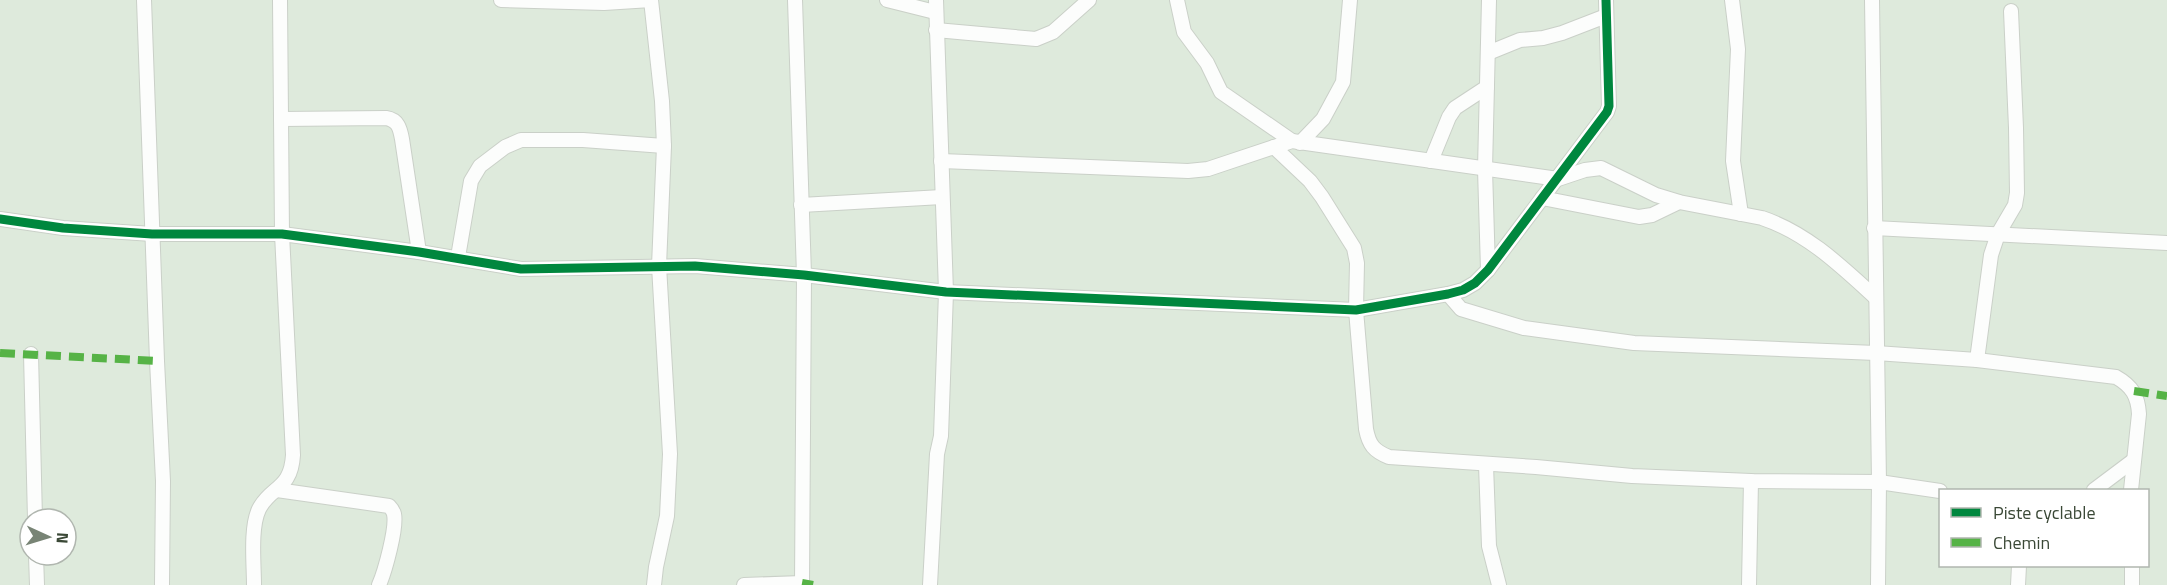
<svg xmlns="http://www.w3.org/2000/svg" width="2167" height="585" viewBox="0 0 2167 585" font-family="'Titillium Web',sans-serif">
	<rect width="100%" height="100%" fill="#ecf2eb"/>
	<path fill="#deeadc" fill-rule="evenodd" d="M0,0H2167V585H0ZM1940,490H2148V566H1940ZM30,519H66V555H30Z"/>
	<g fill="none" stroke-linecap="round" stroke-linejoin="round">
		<defs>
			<g id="minor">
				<path d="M144,0L157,361L163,481L162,585"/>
				<path d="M501,0L604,3L651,0"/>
				<path d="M651,0L662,101L664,146L659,266L670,454L667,516L656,567L654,585"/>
				<path d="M795,0L804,275L802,585"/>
				<path d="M887,0L935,12"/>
				<path d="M1177,0L1184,32L1207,63L1221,92L1292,141"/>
				<path d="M1732,0L1738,49L1733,161L1741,214"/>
				<path d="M1872,0L1879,482L1878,585"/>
				<path d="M936,30L1036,39L1053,32L1089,0"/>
				<path d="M1488,53L1520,40L1543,38L1562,33L1606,16"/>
				<path d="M281,119L386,118C398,120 400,128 402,139L419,252"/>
				<path d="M1300,143L1323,119L1343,82L1350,0"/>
				<path d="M1274,147L1310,181L1322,197L1354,248L1357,263L1356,310L1366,429C1369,445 1374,451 1389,457L1536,467L1632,476L1751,481L1879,482L1940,491"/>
				<path d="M941,161L1188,171L1208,169L1292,141L1558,179L1585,170L1601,168L1656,195L1679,202L1762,218C1807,233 1841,266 1876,298"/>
				<path d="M1431,161L1449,117L1455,108L1487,87"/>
				<path d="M1542,198L1639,217L1652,215L1679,202"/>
				<path d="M801,205L942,197"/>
				<path d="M0,219L63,228L152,234H282L419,252L521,269L695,266L804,275L946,292L1356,310L1448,294L1463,290L1475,283L1488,270L1607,112L1609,106L1606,0"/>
				<path d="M1874,228L2167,243"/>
				<path d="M458,257L471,181L480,166L505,147L521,140H583L664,146"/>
				<path d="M1488,270L1485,169L1489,0"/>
				<path d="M1448,294L1461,309L1524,328L1634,343L1876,353L1977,360L2116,377C2132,386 2138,396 2139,414L2131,490"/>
				<path d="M31,354L35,519"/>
				<path d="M1977,360L1991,255L1998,234L2015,205L2017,193L2016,128L2011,11"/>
				<path d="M1486,465L1489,546L1499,585"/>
				<path d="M277,490L389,506C392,509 393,510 394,514C397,528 385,571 379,585"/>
				<path d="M2094,490L2134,460"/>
				<path d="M36,555L37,585"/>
				<path d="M2132,566V585"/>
				<path d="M254,585C254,564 250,528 259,509C271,486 291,490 293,455L282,234L280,0"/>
				<path d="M744,585L802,583"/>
				<path d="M930,585L937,454L941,436L946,292L936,0"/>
				<path d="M1749,585L1751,481"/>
				<path d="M2018,585L2019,566"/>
			</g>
		</defs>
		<use href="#minor" stroke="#cad0c8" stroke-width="16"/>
		<use href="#minor" stroke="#fcfdfc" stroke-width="14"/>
		<g stroke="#56b346" stroke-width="8" stroke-dasharray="15 8" stroke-linecap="butt">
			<path d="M0,353L157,361"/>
			<path d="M2134,391L2167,396"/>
			<path d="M802,583L813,585"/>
		</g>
		<defs>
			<path id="cycleway" d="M0,219L63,228L152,234H282L419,252L521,269L695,266L804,275L946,292L1356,310L1448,294L1463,290L1475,283L1488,270L1607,112L1609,106L1606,0"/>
		</defs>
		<use href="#cycleway" stroke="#fff" stroke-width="13"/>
		<use href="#cycleway" stroke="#00873e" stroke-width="9"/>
	</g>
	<rect x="1939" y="489" width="210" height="78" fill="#ffffff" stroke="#b0b6af" stroke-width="1.5"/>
	<rect x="1951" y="508" width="30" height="9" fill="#00873e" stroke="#b0b6af" stroke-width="1.5"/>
	<text x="1993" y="519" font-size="18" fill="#3a4836">Piste cyclable</text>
	<rect x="1951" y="538" width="30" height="9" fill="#56b346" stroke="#b0b6af" stroke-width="1.5"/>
	<text x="1993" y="549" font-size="18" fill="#3a4836">Chemin</text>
	<g transform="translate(48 537) rotate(94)"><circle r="28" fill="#ffffff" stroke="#b0b6af" stroke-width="1.5"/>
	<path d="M0-4.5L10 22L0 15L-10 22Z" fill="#788475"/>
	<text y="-9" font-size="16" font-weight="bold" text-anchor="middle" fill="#3a4836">N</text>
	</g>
</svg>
